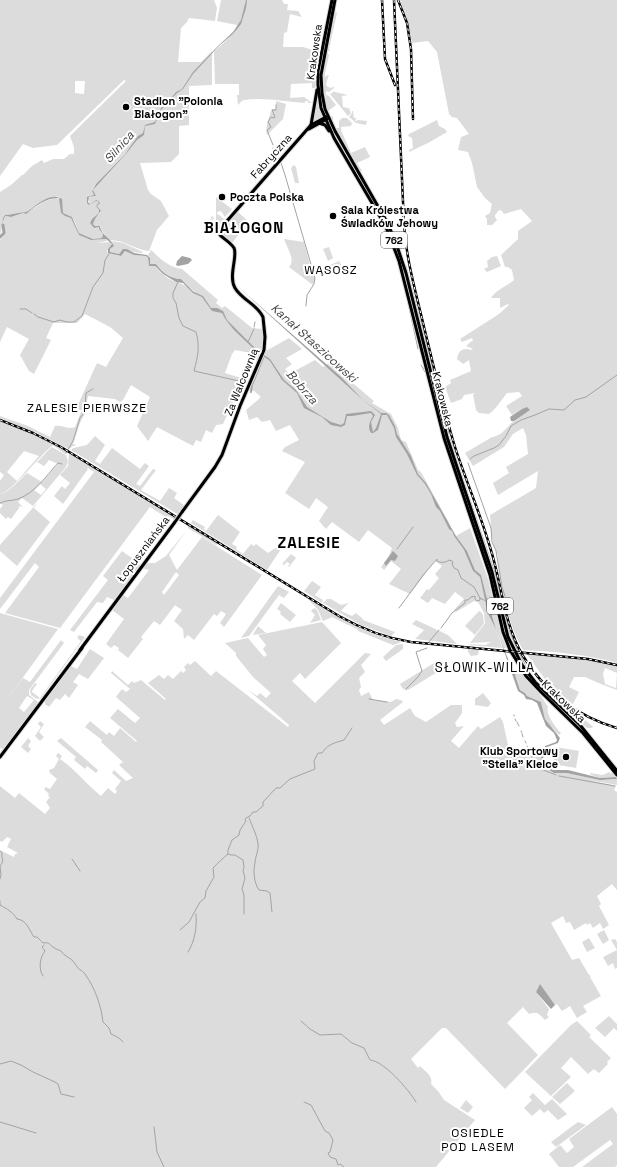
<svg xmlns="http://www.w3.org/2000/svg" width="617" height="1167" viewBox="0 0 617 1167" font-family="'Space Grotesk',sans-serif">
	<rect width="100%" height="100%" fill="#fff"/>
	<g fill="#dcdcdc" fill-rule="evenodd">
		<path d="M0,0H214L217,8L215,21L189,18L187,22L181,28L178,62H201L212,51V85L189,86V125L179,126V154L171,162L140,163L148,190L151,194L161,201L169,216L157,230L149,251C135,250 125,240 109,240L101,229V226H95L93,224L95,219L101,212L97,206L100,202L98,200L94,201L90,204L88,198L96,196L93,190L125,155L128,150L95,185L92,190L94,195L87,198L89,205L96,201L99,202L96,206L99,210V213L92,219L90,223L94,228L99,227V229L103,234L102,238L93,239L79,233L75,222L72,217L63,213L60,197C46,195 38,206 26,212C19,212 12,215 5,215C1,221 3,229 0,235V192L11,185L22,175H23L32,166L42,160L44,163L53,159H64L70,154H74V147L70,136L126,81L124,80L57,145L33,148L23,144L0,176ZM75,81H85L84,94L75,93Z"/>
		<path d="M221,0H282L284,4H288L287,10L298,11L302,17L290,14L287,32L284,33L283,47H303L319,52L315,88H312V83L291,84L290,98L304,97L312,103H308V101H305V103C286,102 264,97 245,100C242,100 240,103 238,105L237,95H239V84H215L214,52L233,34L238,27L237,25L217,21Z"/>
		<path d="M400,0H617V663C586,654 555,652 523,650C507,622 501,589 498,558C498,553 494,548 493,543C491,534 491,525 490,515L536,488L538,471L498,495L493,483L509,473L506,467L528,454L526,435L523,428L513,434L504,447L473,466L465,453L492,437C501,436 507,428 513,421C518,417 525,413 530,410L522,409L512,415L506,406L522,396L519,392L507,393C501,400 497,408 489,414L479,413L476,410L473,395L475,393L464,395L462,399L451,403L445,387L451,383L450,380L471,371L469,360L463,364L457,359C458,350 464,347 471,350L473,349L466,346L473,340L472,338L462,342L460,339L499,314L509,305L508,304L500,308V298H491C496,290 507,286 514,280L512,270L508,267H505L501,255L518,239V231L532,221L521,209L504,214L502,211L499,210L495,215V217L497,220L492,225H487V219L485,216L490,213L492,204L485,198L477,187L472,163L468,152L458,150L461,137L469,134L457,118L452,117L449,114L437,52L428,41L412,43L408,24Z"/>
		<path d="M335,12L337,13L329,49L330,51H328L327,50Z"/>
		<path d="M327,53L329,55L325,73V77L328,75L329,77H328L326,85L328,87L332,88L333,86L334,88L329,92L327,91L326,92V95L329,96L336,105L328,111L325,106V100L326,99L324,90H323L322,76L326,54Z"/>
		<path d="M335,91V92L348,95L342,96L343,107L351,109H349L351,113L348,116L330,94Z"/>
		<path d="M317,94L323,117L313,123Z"/>
		<path d="M276,101L286,104L283,119L267,135C265,126 269,118 272,109H276Z"/>
		<path d="M352,111H353L354,118H357L355,120L356,121L358,120L367,121L366,125L356,123L349,117L352,113Z"/>
		<path d="M333,116V125L336,128H339V121L342,118H347L352,123L351,126L341,127V130L351,153L365,147L370,157L357,163L362,171L360,172L333,126L330,118Z"/>
		<path d="M437,120L439,126L445,129L447,132L428,143L409,152V150L413,148L412,138L408,136L409,134Z"/>
		<path d="M330,127L379,209L392,237L404,270L424,354L402,267L379,213Z"/>
		<path d="M294,165L296,167L299,183H295L291,168Z"/>
		<path d="M216,197L232,209L225,217L221,211L217,212V214L219,215L224,219L216,229L209,224L208,222L211,218L212,219L211,217L213,216L214,220L211,219L209,222L211,223L214,222L213,225L216,227Z"/>
		<path d="M56,198L60,199L61,213L65,216L71,217L79,235L91,240L106,239L107,241L97,243L111,242L112,245L108,249L107,252L112,254L120,256L125,251L134,255L146,256L148,258L149,266H155C159,272 169,280 176,282C185,285 186,285 192,292H195L181,279C170,279 162,271 156,264H150V258L148,255L151,250C161,259 168,267 182,269L218,300L216,303L222,308L225,306L252,328L263,329V346L258,361L250,358L251,353L235,350L232,354L225,373L241,378L238,383L241,384L223,424L216,425L212,433L206,430L201,442L196,440L193,446L157,427L148,441L137,426L150,397L131,385L123,400L120,402L115,399L88,396L85,411L76,409L97,363L106,367L123,338L110,327L85,314L77,323H53L46,338L51,340L34,374L29,371L20,355L29,339L7,327L0,342V240L5,233L3,227L4,218L7,216L11,217L23,213L25,214L45,201Z"/>
		<path d="M238,212L249,222L250,228L239,230L229,221Z"/>
		<path d="M228,222L237,232L240,233L232,243L223,235L221,232Z"/>
		<path d="M284,239L304,242L310,265L315,278L313,285L289,267C296,260 287,248 284,239Z"/>
		<path d="M112,241L123,243L143,252L142,253L133,252L129,250L121,251L119,254L110,252V249L114,245Z"/>
		<path d="M329,247L333,258L328,261L323,249Z"/>
		<path d="M497,256L501,266L487,272L484,269L488,267L487,261L492,257Z"/>
		<path d="M339,261L342,267L327,272L326,267Z"/>
		<path d="M289,338L302,349L286,358L292,364L285,369L289,374L315,360L323,367L329,363L374,401L372,403L391,414L398,428L401,440L406,442L418,470L421,472L448,521L454,536L465,552L473,571L480,577L488,614L497,631L502,648L469,645L470,644L486,645L487,644L491,642L470,643L485,623L484,613L478,602L474,601L456,612L454,610L464,599L455,592L445,604L432,598L428,603L420,598L427,589L429,590L439,578L435,574L442,566L435,561L410,594L389,584L401,569L391,561L384,570L381,567L388,558L392,548L368,530L359,542L332,522L326,529L319,521L328,507L316,498L309,509L285,493L305,462L282,451L285,447L299,440L290,425L276,431L270,420L262,422L257,417L249,420L246,410L260,398V396L254,391L249,390L266,351Z"/>
		<path d="M81,412L85,413L80,423L73,444L77,445L73,446L69,449L35,432L0,418V416L28,426L50,437L55,426C63,425 67,430 75,427Z"/>
		<path d="M0,421L38,435L68,452V453L65,454L54,446H52C40,455 12,492 0,494V481L4,475L0,472ZM24,451L39,456L17,481L7,472Z"/>
		<path d="M95,436L105,445L95,461L100,464L112,448L140,469L145,463L149,466L136,484L140,486L153,469L156,470L141,490L160,501L169,488L177,493L174,498L185,506L181,511L180,510L179,515L71,450L73,448L87,445Z"/>
		<path d="M52,447L66,455L68,462L66,467L33,506L22,498L18,502L23,507L19,506V508L11,519L8,517L6,519L0,513V509L3,505L1,504H0V494C11,494 41,456 52,447ZM49,460L58,464L42,482L27,473L37,462L44,466ZM40,484L46,489L41,495L34,490Z"/>
		<path d="M69,452L177,517L175,520L168,516L159,529L164,516L150,507L153,509L150,507L60,628L5,613L39,567L35,563L0,609V598L94,472L104,478L86,467L88,469L63,504L54,496L62,486L65,489L70,483L60,475L68,466Z"/>
		<path d="M38,502L34,508L50,522L17,566L0,551V545Z"/>
		<path d="M218,515L240,532L232,544L237,547L236,549L243,554L251,544L254,546L256,544L268,553L277,547L281,549L267,570L191,523L193,520L205,527L204,529L206,531Z"/>
		<path d="M179,520H180L219,543L216,545L188,528V526Z"/>
		<path d="M470,528L488,579L502,637L507,648H503L491,615V610L487,603L481,576L475,570L467,551L456,536Z"/>
		<path d="M187,530L169,555L177,570L202,537L262,575L224,627L220,623L226,614L221,611L217,616L214,614L194,640L188,635L184,639L183,629L174,621L182,610L175,605L160,625L154,621L141,637L143,639L128,658L118,650L119,648L114,645L111,648L106,644L124,619L112,610L123,595L128,598L149,570L145,569L143,568L146,564L150,563H155L166,556ZM176,572L179,575L164,595L162,592Z"/>
		<path d="M122,551L132,558L131,560L140,565L114,600L107,597L103,603L97,602L74,632L70,630L108,580L103,576Z"/>
		<path d="M291,554L296,558L289,567L288,566L290,564L287,562L284,565L282,564Z"/>
		<path d="M312,581L321,587L315,595L323,600L322,603L304,591Z"/>
		<path d="M278,586L289,592L284,598L279,595L249,636L241,638Z"/>
		<path d="M307,598C339,618 364,634 402,642L393,645L358,631L357,629L349,625H348L332,617L323,621L318,610Z"/>
		<path d="M327,599H331L341,605L348,603L351,600L341,611L352,616L356,613L363,619V620L395,632L391,636L361,625L323,603Z"/>
		<path d="M281,603L296,615L290,622L280,614L281,612L277,609Z"/>
		<path d="M314,608L317,610L321,620L310,623L315,615L311,611Z"/>
		<path d="M479,611L481,612L483,615L484,623L475,635L465,626Z"/>
		<path d="M0,613L58,629L3,705L23,678L30,682L61,640L64,643L29,690V695L37,701L38,703L3,749L0,748ZM27,696L34,700L24,712L19,708Z"/>
		<path d="M416,620L448,635L457,644L415,639L424,630L412,624Z"/>
		<path d="M322,622L341,643L305,679L300,673L292,681L315,703L365,653L371,654L361,665L365,672L359,678L361,687L359,690L361,696L369,692L373,700L391,702L396,699L401,700L403,702L380,720L384,725L410,708L415,716L426,722L451,705H462V713L455,723L457,727L464,726L451,741L459,748L478,726L481,729L500,717L503,722L508,745L510,746L514,755L532,752H545L541,762C544,766 547,769 551,770C555,772 562,771 567,772C585,775 598,781 617,779V785L590,780L616,786L614,790L617,792V890L612,884L597,896L601,904L599,906L609,925L603,929L600,923L593,928L590,923L587,925L586,923L574,930L570,922L566,923L563,916L551,923L572,960L579,958L589,975L591,976L590,977L601,996L583,1006L587,1012L577,1018L570,1006L562,1011L557,1004L555,1005L540,985L536,992L549,1009L547,1015L549,1017L545,1020C539,1014 538,1011 529,1014L523,1007L507,1023L538,1055L505,1089L446,1028H442L411,1059L418,1068L420,1066C426,1072 433,1076 431,1084L438,1091L444,1100L475,1120L436,1167H0V850L14,857L15,854L18,853L7,847L11,839L7,837L2,842L0,841V786L15,798L19,793L45,814L50,808L46,802L50,797L48,796L49,794L44,789L46,787L50,789L57,779L50,773L49,770L54,768L59,759L56,756L58,753L62,756L60,759C76,770 86,784 101,796L108,788L115,794L117,791L115,789L121,781L112,773L114,770L126,781L133,778L119,765L123,762L101,742L102,740L85,727L90,721L107,735L109,732L114,736L120,728L136,742L137,741L110,718L118,709L135,723L140,718L116,697L122,689L126,692L130,689L111,673L112,671L128,685L132,681L134,683L141,680L165,700L166,699L148,683L159,675L164,679L168,675L173,679L181,671L183,673L186,670L184,667L188,663L190,665L195,661L211,676L216,671L288,727L289,725L248,690L257,696L260,693L266,698L271,693L253,677L236,656V653L225,643L248,638L264,657L267,655L263,649L266,645L258,635Z"/>
		<path d="M258,626L266,633L253,635Z"/>
		<path d="M79,635L85,637L41,698L37,699L31,695L30,690L35,683L37,684L32,691V692L40,698L81,641L77,638Z"/>
		<path d="M403,644V649L386,661L383,657L396,645Z"/>
		<path d="M468,648L479,649L478,655L471,656L468,652Z"/>
		<path d="M90,649L104,658L88,679L79,674L73,682L78,685L69,698L65,694L60,700L56,698L49,707L45,704V701L71,666L77,669Z"/>
		<path d="M526,653L588,659L617,666V690L601,684L585,677H574L569,687L579,692L573,704L550,686ZM605,668L617,673L616,688L605,684L603,674Z"/>
		<path d="M434,663L439,671L408,690C404,691 401,687 400,684Z"/>
		<path d="M520,671L541,696L548,707C545,713 556,728 561,733L559,735L550,726L545,719L541,702L527,696L525,693L520,690L515,675Z"/>
		<path d="M483,693L491,703L488,707L475,705V699Z"/>
		<path d="M572,710L591,725L593,727L591,728H587L570,713Z"/>
		<path d="M40,721L44,724L39,732L44,737L40,741L35,736L41,727L38,724Z"/>
		<path d="M28,738L31,741L28,746L31,749L28,753L21,747Z"/>
		<path d="M61,738L98,770L96,773L87,766L85,769L74,760L76,757L57,741Z"/>
		<path d="M556,747L579,751L576,768L553,764Z"/>
		<path d="M611,771H612L616,777L600,778L591,775L590,773L603,775L609,772L611,774L612,772L613,774Z"/>
		<path d="M604,930L609,940L603,944L597,934Z"/>
		<path d="M589,938L595,948L587,952L582,942Z"/>
		<path d="M615,939L617,942V968L615,969L613,963L608,966L603,957L617,950L611,940Z"/>
		<path d="M609,1016L617,1024V1031L614,1028L605,1037L595,1028Z"/>
		<path d="M577,1021L591,1035L589,1037L611,1058L607,1062L608,1064L599,1073L594,1069L588,1074L571,1057L561,1068L571,1077L551,1096L525,1072L571,1025Z"/>
		<path d="M567,1083L575,1091L560,1104L552,1097Z"/>
		<path d="M533,1093L545,1105L552,1099L567,1114L558,1120L548,1110L544,1113L540,1109L532,1116L524,1108L532,1100L529,1097Z"/>
		<path d="M466,1100L473,1107L468,1113L460,1108Z"/>
		<path d="M612,1107L617,1114V1165L615,1167H582L613,1144L610,1140L573,1167H559L549,1154L560,1145L567,1153L574,1147L569,1139Z"/>
		<path d="M578,1122L586,1125L556,1147L551,1142Z"/>
	</g>
	<g fill="#a3a3a3">
		<path d="M246,0H247L246,8L241,24L233,34L220,45L193,74L183,89L177,93L161,110L155,124L145,126L144,135L137,140L125,155L93,190L96,196L89,197L88,202L90,204L96,200L99,201L100,203L97,206L101,211L95,219L93,224L95,226H100C101,235 112,239 114,246L110,249V252L119,254L123,249H127L134,253L147,255L150,258V264H156C162,272 170,279 181,279L194,292L203,296L211,308H217L223,311L227,320L257,350L270,359L284,380L296,390L307,407L331,422L341,425L344,423L346,414L371,411L375,415L371,422L373,432L376,428L381,414L363,400L235,284L341,377L363,400L381,413H386L389,415L395,426L397,434L411,456L418,474L426,483L456,536L467,551L475,570L481,575L487,599L489,600L504,596V597L492,600L489,603C493,626 505,651 514,673L530,662L515,675L520,690L525,693L527,696L541,702L545,719L560,738L558,743L547,747L543,759V763L553,770H568L600,778L616,777L617,779L600,780L567,773H554L540,764L541,758L545,746L556,742L557,740L554,733L546,726L537,703L532,700L526,699L524,695L518,691L497,631L488,614L480,577L473,571L464,550L454,536L452,531L449,529L440,511L436,507L431,494L425,484L417,475L407,454L396,437L394,428L387,415H382L378,430L373,433H371C367,427 370,421 373,416L371,413L352,416H347L345,425L341,427L331,425L322,417L304,408L297,393L282,380L270,361L255,350L234,330L226,320L222,313L212,311L202,297L193,293L183,283L176,282L163,274L155,266H149L148,258L146,256L134,255L125,251L121,256L108,253V249L112,244L106,239L91,240L79,235L71,218L65,216L61,213L59,198C47,197 34,207 26,214L23,213L11,217L6,216L4,218L2,228L3,218L5,215C12,215 19,212 26,212C36,207 49,191 62,199L63,213L72,217L79,233L93,239L102,238L103,234L99,229V227L94,228L90,223L92,219L99,213V210L96,206L99,202L96,201L89,205L87,203V197L94,195L92,191L96,184L125,154L138,136L143,133L145,125L155,122L161,108L168,102L176,92L182,89L193,72L219,45L233,32L241,20Z"/>
		<path d="M182,256L190,258L192,260L188,264L178,266L176,265L177,261Z"/>
		<path d="M527,407L530,410L514,421H511L510,417L522,409Z"/>
		<path d="M393,551L398,556L395,561L391,560L386,566L384,563Z"/>
		<path d="M540,984L555,1005L551,1009L536,992Z"/>
	</g>
	<g fill="none" stroke-linecap="round" stroke-linejoin="round">
		<g stroke="#a3a3a3" stroke-width="1">
			<path d="M273,145L267,130L271,127L268,122L271,117L274,118L275,117L272,110H276V105"/>
			<path d="M273,148L274,155L281,163L285,175L315,278L314,284L307,295L306,306"/>
			<path d="M378,216L389,238"/>
			<path d="M395,254L401,273"/>
			<path d="M406,266L424,336"/>
			<path d="M402,277L405,290"/>
			<path d="M178,282L173,293V298L176,303L179,318L183,326L196,332C200,346 198,356 194,371L248,383"/>
			<path d="M406,293L418,349"/>
			<path d="M20,309H26L32,313"/>
			<path d="M34,314L38,317L54,322L60,320L67,322H74L82,316L93,287L103,273L105,260L109,254"/>
			<path d="M254,327L255,322"/>
			<path d="M425,339L449,434"/>
			<path d="M248,342L254,329"/>
			<path d="M421,365L425,372"/>
			<path d="M251,384H253L264,357"/>
			<path d="M85,411L86,393L93,389"/>
			<path d="M450,439L454,452"/>
			<path d="M66,453L73,441L80,418L84,413"/>
			<path d="M454,453L495,573L508,628L517,649L525,664"/>
			<path d="M470,459L474,456L494,448L499,445L506,436L511,426L521,420L535,415L549,409L564,410L575,400L586,397L617,375"/>
			<path d="M468,463L491,528L492,542L496,551L502,587L505,596"/>
			<path d="M0,503C6,500 12,501 18,499C35,493 46,476 58,463L62,464"/>
			<path d="M397,549L413,527"/>
			<path d="M399,608L424,574L437,559V561C441,563 445,563 449,560L452,561L453,563L452,564L454,568L458,570L461,578L474,587L480,598"/>
			<path d="M441,628L452,613L465,603V600H468L471,597L475,596V599L477,601L480,600V598L486,601"/>
			<path d="M428,643L439,630"/>
			<path d="M406,689L417,678L422,671L416,652L427,648"/>
			<path d="M369,699L387,702"/>
			<path d="M514,715V716"/>
			<path d="M515,719L516,721"/>
			<path d="M517,722L519,726"/>
			<path d="M521,731L522,733"/>
			<path d="M522,734L523,737"/>
			<path d="M525,741L526,743"/>
			<path d="M527,746L532,757"/>
			<path d="M533,760L541,769L556,775"/>
			<path d="M559,776L615,786"/>
			<path d="M249,818C252,826 257,835 258,844C259,850 255,857 255,863C253,871 254,883 259,890L267,891L270,893L272,912"/>
			<path d="M0,851L2,853C1,859 5,861 0,866L1,875L0,879"/>
			<path d="M228,854L231,855H235L243,860L244,867L243,871L245,878L242,889L244,895V914"/>
			<path d="M72,859L80,871"/>
			<path d="M0,901V905C7,909 13,912 17,919C27,920 29,930 34,937H37L43,943C49,942 49,944 53,947C55,949 59,950 61,951C64,956 69,957 73,961C75,963 76,966 78,968C80,970 83,971 85,974C95,988 101,1005 103,1022L109,1028L111,1034L119,1038L123,1042"/>
			<path d="M180,930L189,922L200,902L205,898L206,891L214,877L213,868C218,863 223,858 228,854V850L232,840L239,835L240,830L246,821L245,819L246,818L250,816L253,812H256L263,806V802L276,788H280L290,779L315,769L314,761L318,753H322C328,744 334,743 344,740L352,728"/>
			<path d="M188,952C195,941 197,927 196,914"/>
			<path d="M43,976C38,969 40,957 45,951L42,947L44,945"/>
			<path d="M301,1021L310,1029L320,1035L341,1034L352,1043L364,1048L370,1060C384,1061 409,1090 416,1102"/>
			<path d="M0,1064L11,1061L21,1065L33,1072L55,1082L58,1084L61,1094L74,1097"/>
			<path d="M304,1102L311,1105L325,1131L329,1133L333,1140L330,1152L328,1153L330,1157L336,1159L338,1165L340,1164L344,1167"/>
			<path d="M0,1122L36,1133"/>
			<path d="M154,1127L157,1152L164,1167"/>
		</g>
		<path stroke="#a3a3a3" stroke-width="2" d="M251,392L252,384"/>
		<path stroke="#a3a3a3" stroke-width="3" d="M0,237L4,233L3,225"/>
		<defs>
			<g id="major">
				<path d="M332,0L318,71V85L321,108L334,138L386,227L399,261L444,438L490,575L503,632L510,650L526,676L541,692L583,733L617,775"/>
				<path d="M335,0L321,75L322,93L325,109L335,131L388,224L397,246L406,273L447,437L492,572L508,637L522,665L535,682L580,725L617,771"/>
				<path d="M319,123L325,125L329,131"/>
				<path d="M311,125L317,90"/>
				<path d="M309,129L327,119"/>
				<path d="M182,512L215,467L222,455L240,406L264,350L265,337L263,317C257,304 242,300 235,288C228,276 238,256 234,248C231,243 224,239 220,235V229L311,125L326,117"/>
				<path d="M80,650L175,522"/>
				<path d="M0,757L82,648"/>
			</g>
		</defs>
		<use href="#major" stroke="#dbdbdb" stroke-width="5"/>
		<use href="#major" stroke="#000" stroke-width="3"/>
		<defs>
			<g id="rail">
				<path d="M382,0L385,59L395,85"/>
				<path d="M394,0L404,224C406,259 416,293 424,327C434,367 443,408 455,447C466,481 480,513 490,547C502,584 503,622 523,656C544,691 578,717 617,728"/>
				<path d="M398,0L407,23L411,49L413,119"/>
				<path d="M0,420L33,433L61,447L339,616C362,629 385,638 411,642L588,659L617,665"/>
			</g>
		</defs>
		<use href="#rail" stroke="#000" stroke-width="2.5"/>
		<use href="#rail" stroke="#fff" stroke-width="1" stroke-dasharray="3" stroke-linecap="butt"/>
		<defs>
			<path id="major-bridge" d="M175,522L182,512"/>
		</defs>
		<use href="#major-bridge" stroke="#dbdbdb" stroke-width="5" stroke-linecap="butt"/>
		<use href="#major-bridge" stroke="#000" stroke-width="3"/>
	</g>
	<g fill="#000" stroke="#fff" stroke-width="1.5">
		<circle cx="126" cy="107" r="4"/>
		<circle cx="222" cy="197" r="4"/>
		<circle cx="333" cy="216" r="4"/>
		<circle cx="566" cy="757" r="4"/>
	</g>
	<g text-anchor="middle" stroke-width="4" stroke-linejoin="round" paint-order="stroke">
		<g fill="#fff" stroke="#4c4c4c" stroke-width="1">
			<rect x="381" y="232" width="26" height="16" rx="3"/>
			<rect x="487" y="598" width="26" height="16" rx="3"/>
		</g>
		<g font-size="10" font-weight="bold" fill="#000">
			<text x="394" y="244">762</text>
			<text x="500" y="610">762</text>
		</g>
		<g font-size="11" fill="#000" stroke="#fff">
			<text transform="translate(314 52) rotate(-82)" y="4">Krakowska</text>
			<text transform="translate(271 156) rotate(-48)" y="4">Fabryczna</text>
			<text transform="translate(241 382) rotate(-68)" y="4">Za Walcownią</text>
			<text transform="translate(443 399) rotate(76)" y="4">Krakowska</text>
			<text transform="translate(143 549) rotate(-53)" y="4">Łopuszniańska</text>
			<text transform="translate(564 701) rotate(44)" y="4">Krakowska</text>
		</g>
		<g font-size="11" font-weight="bold" fill="#000" stroke="#fff" text-anchor="start">
			<text x="134" y="105">Stadion "Polonia<tspan x="134" dy="13">Białogon"</tspan></text>
			<text x="230" y="201">Poczta Polska</text>
			<text x="341" y="214">Sala Królestwa<tspan x="341" dy="13">Świadków Jehowy</tspan></text>
			<text x="558" y="755" text-anchor="end">Klub Sportowy<tspan x="558" dy="13">"Stella" Kielce</tspan></text>
		</g>
		<g font-size="12" font-style="italic" fill="#444" stroke="#fff">
			<text transform="translate(119 147) rotate(-48)" y="4">Silnica</text>
			<text transform="translate(314 343) rotate(42)" y="4">Kanał Staszicowski</text>
			<text transform="translate(302 387) rotate(49)" y="4">Bobrza</text>
		</g>
		<g font-size="12" letter-spacing="1" fill="#000" stroke="#fff">
			<text x="331" y="274">WĄSOSZ</text>
			<text x="87" y="412">ZALESIE PIERWSZE</text>
			<text x="478" y="1137">OSIEDLE<tspan x="478" dy="14">POD LASEM</tspan></text>
		</g>
		<g font-size="13" letter-spacing="1" fill="#000" stroke="#fff">
			<text x="485" y="672">SŁOWIK-WILLA</text>
		</g>
		<g font-size="15" font-weight="bold" letter-spacing="1" fill="#000" stroke="#fff">
			<text x="244" y="233">BIAŁOGON</text>
			<text x="309" y="548">ZALESIE</text>
		</g>
	</g>
</svg>
